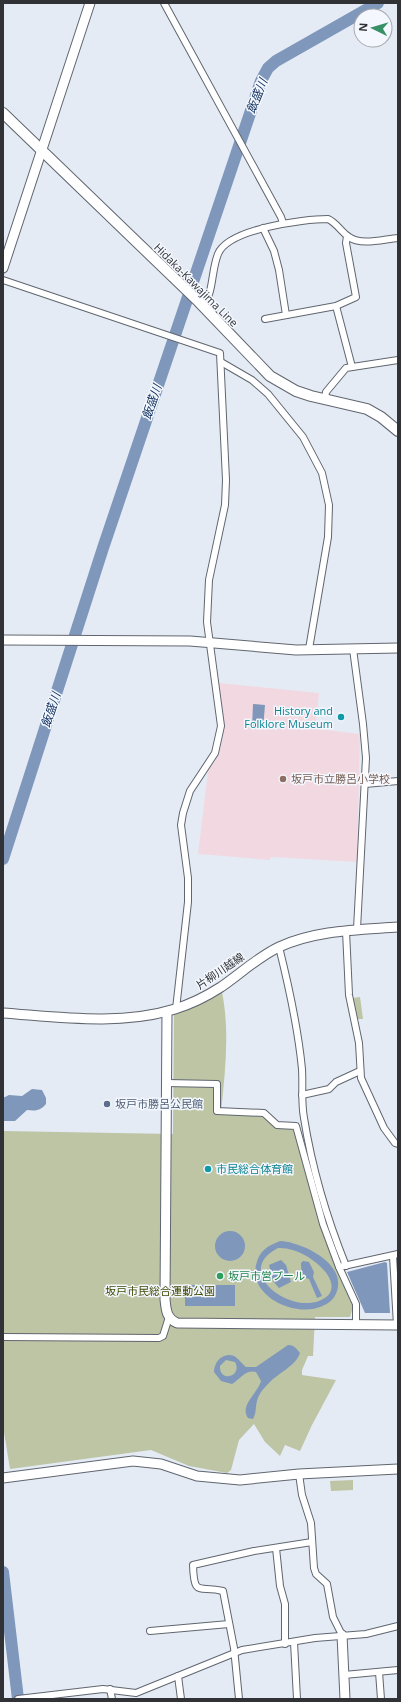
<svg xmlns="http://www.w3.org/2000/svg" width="401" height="1702" viewBox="0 0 401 1702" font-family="'Open Sans','Noto Sans JP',sans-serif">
	<rect width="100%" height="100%" fill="#e5ebf5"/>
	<path fill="#f2d9e1" d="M219,683L319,693L316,726L319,729L360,734L357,862L271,857L270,860L198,854L208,771L217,758L223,737V717Z"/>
	<g fill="#bdc5a5">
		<path d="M222,992C230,1032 225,1072 221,1113L263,1114L276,1127L295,1128L322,1228L353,1307L350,1317H315L313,1356H308L302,1370V1375L336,1380L312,1425L300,1451L285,1445L280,1456L265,1442L254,1424L239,1440L231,1470L227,1473L189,1466L151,1450L10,1469L3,1426V1131L173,1134L174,1013Z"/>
		<path d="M360,997L363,1019H357L353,998Z"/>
		<path d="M353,1480V1490L331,1491L330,1481Z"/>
	</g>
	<g fill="#7f97bb" fill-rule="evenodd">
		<path d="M253,704L265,705L263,729L252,728Z"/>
		<path d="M32,1089L42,1090L46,1098V1104C40,1111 35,1111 27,1110L15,1121H3V1098L9,1095L22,1096Z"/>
		<circle cx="230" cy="1246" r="15"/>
		<path d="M280,1241C302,1242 346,1263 337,1291C334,1300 328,1304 320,1307C294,1317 249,1296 256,1265C259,1251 267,1246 280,1241ZM278,1248C308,1246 354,1288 319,1301C287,1313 233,1271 278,1248Z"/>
		<path d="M281,1260L286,1265L291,1282L279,1288L273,1281L269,1265Z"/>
		<path d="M303,1261L309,1262L314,1272L313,1277L322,1296L317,1298L309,1279C302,1278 301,1270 301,1263Z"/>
		<path d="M385,1262L387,1263L390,1313H365L347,1272Z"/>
		<rect x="185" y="1285" width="50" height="21"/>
		<path d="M288,1345C294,1345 296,1348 300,1353C296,1366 278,1373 269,1383C265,1387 260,1392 258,1398C255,1405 257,1412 253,1419L248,1418C239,1405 258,1393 261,1381L256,1372C246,1369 240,1379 232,1384L221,1381L214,1372C214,1362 223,1352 234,1356C238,1358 242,1364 246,1367H256ZM226,1360L235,1362C243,1377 219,1383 220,1366Z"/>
	</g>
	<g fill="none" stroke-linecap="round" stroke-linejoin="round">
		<g stroke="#7f97bb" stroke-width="12">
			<path d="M3,859L103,548L261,81L268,68L276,61L378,3"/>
			<path d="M3,1572L18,1699"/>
		</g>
		<defs>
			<g id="street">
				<path d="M164,3L281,217L283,223"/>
				<path d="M263,228L274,251L279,270L286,315"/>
				<path d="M3,280L220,353L226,480L225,505L209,580L207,622L221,726L215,753L190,791L183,813L181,825L188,878V902L176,1009"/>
				<path d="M203,306C214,292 211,271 218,254C228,229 303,219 328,219C337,223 341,232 349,237C361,246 384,239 398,238"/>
				<path d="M336,306L352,367"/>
				<path d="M265,319L336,306L356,297L346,243L347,236"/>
				<path d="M221,362L252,380L268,394L303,437L322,473L329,505L328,537L309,649"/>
				<path d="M325,399L326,392L346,368L398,360"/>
				<path d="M353,649L363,724L366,758L357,929"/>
				<path d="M365,784L398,781"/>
				<path d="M346,931L349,995L359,1043L361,1078L384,1128L395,1143L398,1144"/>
				<path d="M279,947C289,987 298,1028 302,1069C303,1085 301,1102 304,1118C312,1168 327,1219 346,1266"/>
				<path d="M166,1083L217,1084V1111L264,1113L277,1125L296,1126L323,1224L339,1267"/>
				<path d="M302,1095L329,1089L336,1082L360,1071"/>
				<path d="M393,1256L397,1325"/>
				<path d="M356,1325V1304L339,1267L398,1254"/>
				<path d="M3,1337L159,1338L163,1336L169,1317"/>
				<path d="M299,1474L302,1495L311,1523L314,1568L316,1574L327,1584L333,1617L342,1635"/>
				<path d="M276,1548L280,1586L285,1604V1644"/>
				<path d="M150,1631L229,1624"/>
				<path d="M294,1642L297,1699"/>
				<path d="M379,1672L381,1699"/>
				<path d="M344,1675L398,1670"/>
				<path d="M178,1676L181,1699"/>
				<path d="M110,1689L112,1699"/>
				<path d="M18,1699L103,1689L136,1693L242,1650L315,1638L366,1634L398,1626"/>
				<path d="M239,1699L234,1648L223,1591C199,1585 194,1598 193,1565L254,1551L312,1542"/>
			</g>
			<g id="secondary">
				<path d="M3,268L90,3"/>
				<path d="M3,640L190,641L296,650L398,648"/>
				<path d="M167,1012L165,1299C166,1309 166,1318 177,1323L398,1325"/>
				<path d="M3,1013C59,1017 120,1026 175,1009C191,1004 207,996 221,987C240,974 258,957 279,947C316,930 358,930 398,927"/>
				<path d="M3,1478L133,1461L161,1464L197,1476L240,1480L299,1474L398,1469"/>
				<path d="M342,1635L345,1699"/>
			</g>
			<path id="primary" d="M3,113L199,302L270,376L296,391L311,396L367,409L381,417L398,431"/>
		</defs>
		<use href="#street" stroke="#60666f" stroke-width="8"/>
		<use href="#secondary" stroke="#60666f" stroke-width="11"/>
		<use href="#primary" stroke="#60666f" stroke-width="12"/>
		<use href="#street" stroke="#fff" stroke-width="6"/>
		<use href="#secondary" stroke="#fff" stroke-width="9"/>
		<use href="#primary" stroke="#fff" stroke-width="10"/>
	</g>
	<g fill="#0f9aa8" stroke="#f4f8fe" stroke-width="1.5">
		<circle cx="341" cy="717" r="4"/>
		<circle cx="208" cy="1169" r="4"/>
	</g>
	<circle fill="#8d6e63" stroke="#f4f8fe" stroke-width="1.5" cx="283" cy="779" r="4"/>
	<circle fill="#5c6f8a" stroke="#f4f8fe" stroke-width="1.5" cx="107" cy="1104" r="4"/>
	<circle fill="#2e9e5b" stroke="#f4f8fe" stroke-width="1.5" cx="220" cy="1276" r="4"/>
	<g text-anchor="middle" stroke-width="3" stroke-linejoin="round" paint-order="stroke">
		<g font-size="11" fill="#303236" stroke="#f4f8fe">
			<text transform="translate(196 285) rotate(45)" y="4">Hidaka-Kawajima Line</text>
			<text transform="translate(220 971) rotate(-34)" y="4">片柳川越線</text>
		</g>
		<g font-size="11" fill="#0d838f" stroke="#f4f8fe" text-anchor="end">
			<text x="333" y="715">History and<tspan x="333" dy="13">Folklore Museum</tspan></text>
			<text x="216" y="1173" text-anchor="start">市民総合体育館</text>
		</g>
		<g font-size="11" fill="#785e54" stroke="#f4f8fe" text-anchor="start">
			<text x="291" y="783">坂戸市立勝呂小学校</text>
		</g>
		<g font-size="11" fill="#4e5e75" stroke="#f4f8fe" text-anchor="start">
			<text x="115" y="1108">坂戸市勝呂公民館</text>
		</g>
		<g font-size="11" fill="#27864d" stroke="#f4f8fe" text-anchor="start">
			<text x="228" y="1280">坂戸市営プール</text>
		</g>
		<g font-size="11" fill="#3e4900" stroke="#f4f8fe">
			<text x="160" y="1295">坂戸市民総合運動公園</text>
		</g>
		<g font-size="12" font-style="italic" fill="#11315f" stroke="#f4f8fe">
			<text transform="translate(257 96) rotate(-68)" y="4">飯盛川</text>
			<text transform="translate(152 402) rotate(-71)" y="4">飯盛川</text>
			<text transform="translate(51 710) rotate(-72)" y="4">飯盛川</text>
		</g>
	</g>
	<rect width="401" height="1702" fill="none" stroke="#303236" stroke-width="8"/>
	<g transform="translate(373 28) rotate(275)"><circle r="19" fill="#f4f8fe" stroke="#a6a9ae"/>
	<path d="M0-3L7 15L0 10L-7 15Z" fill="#389166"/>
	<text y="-6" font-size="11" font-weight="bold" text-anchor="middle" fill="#303236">N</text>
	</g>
</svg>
